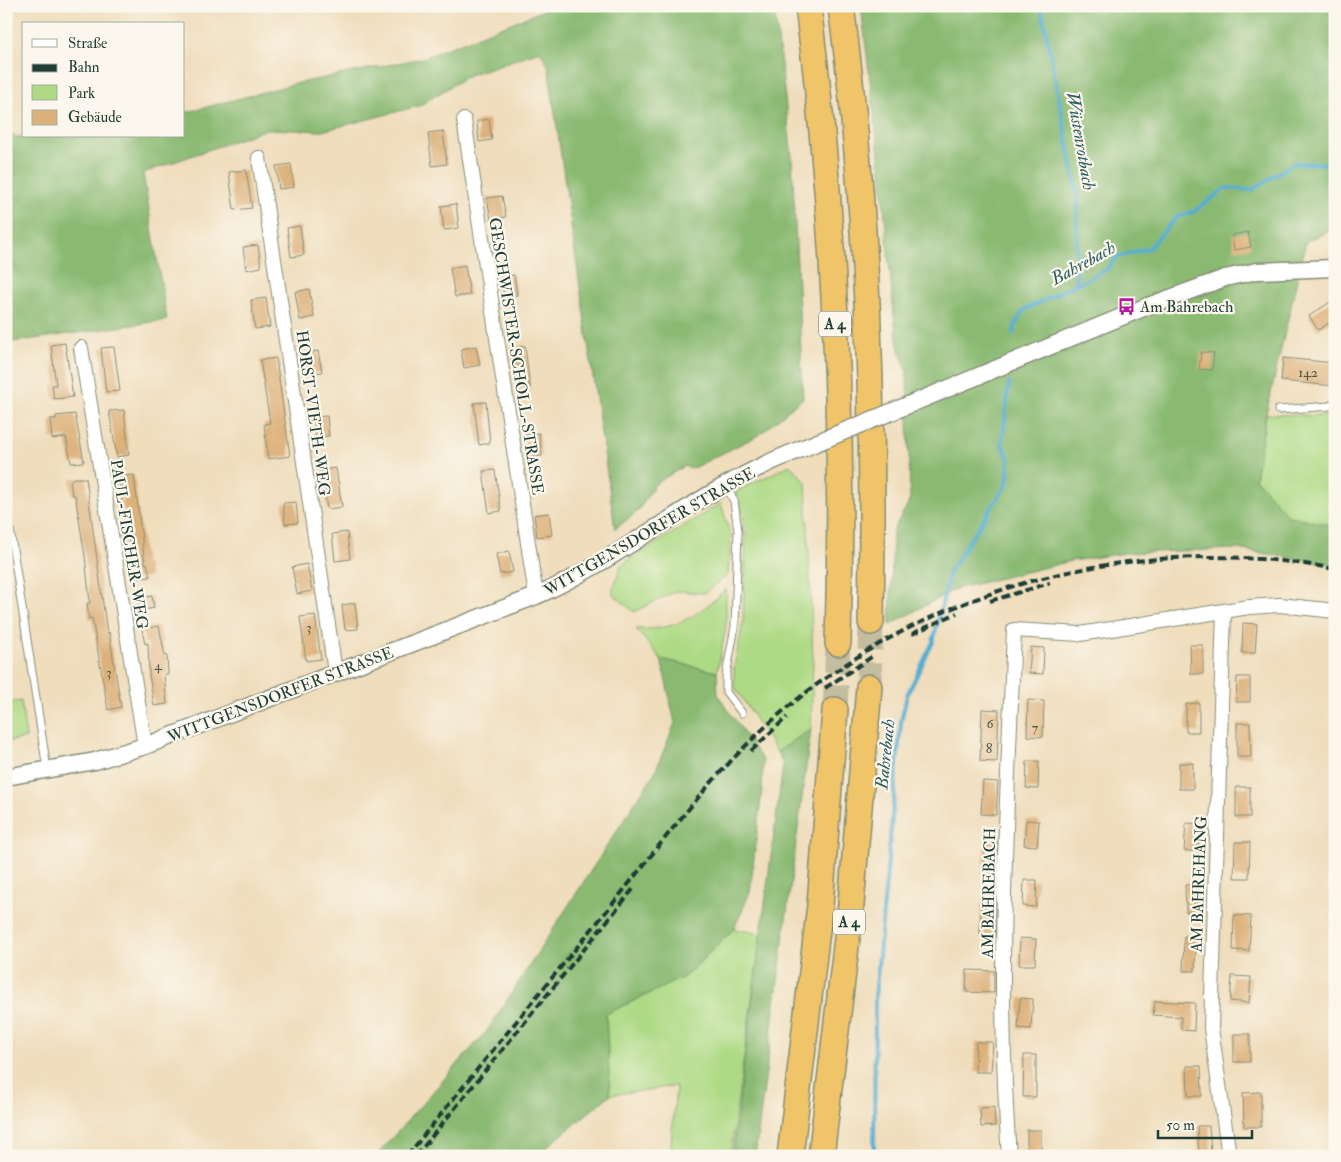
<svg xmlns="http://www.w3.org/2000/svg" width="1341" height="1162" viewBox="0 0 1341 1162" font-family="'IM FELL Double Pica',serif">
	<rect width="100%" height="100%" fill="#fbf7ec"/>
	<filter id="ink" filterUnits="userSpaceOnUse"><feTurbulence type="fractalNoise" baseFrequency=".02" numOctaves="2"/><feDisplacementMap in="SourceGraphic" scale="10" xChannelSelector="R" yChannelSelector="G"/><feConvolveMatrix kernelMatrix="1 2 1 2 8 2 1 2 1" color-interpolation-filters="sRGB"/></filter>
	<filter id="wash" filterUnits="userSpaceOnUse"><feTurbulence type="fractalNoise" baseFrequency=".0096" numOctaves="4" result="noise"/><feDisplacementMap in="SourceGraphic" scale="20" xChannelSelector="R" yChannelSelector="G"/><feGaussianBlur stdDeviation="1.12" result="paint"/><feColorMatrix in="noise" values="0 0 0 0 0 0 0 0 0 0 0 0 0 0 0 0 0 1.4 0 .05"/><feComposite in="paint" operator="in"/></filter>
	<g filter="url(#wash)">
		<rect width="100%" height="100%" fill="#efddbb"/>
		<g fill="#aeda85" stroke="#668c5c">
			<path d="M1266,414L1335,416V526L1288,516L1255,478Z"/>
			<path d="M790,465L806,482L813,659L811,729L777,752L734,686V668L743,622L746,532L741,508L735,492Z"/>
			<path d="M721,503L731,537L728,575L705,593L676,591L634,612L612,593L621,565Z"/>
			<path d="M726,589V628L717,672L661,659L636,629C675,631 698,616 726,589Z"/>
			<path d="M21,701L26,738L6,742V703Z"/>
			<path d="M734,929L761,934L730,1156H670L676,1086L610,1095L606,1014L684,977Z"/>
		</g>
		<g fill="#8aba72" stroke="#547c53">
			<path d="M554,6H774L792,157L803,398L759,435L691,469L684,466L655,484L638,511L615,529L548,65L540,51L469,75L419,106L322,131L267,129L143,173L167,320L6,343V131L16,137L184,136V113L294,84L423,58Z"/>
			<path d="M861,6H1335V229L1306,241L1266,414L1255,478L1288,516L1335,526V565L1237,549L1126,553L1071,561L955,589L890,625L893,531L910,500L907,370L898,346L894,316L880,163Z"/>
			<path d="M661,659L717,672L718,695L763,761L762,790L750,892L734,929L684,977L606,1014L610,1095L536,1156H376L487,1031L655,772L675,723Z"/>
			<path d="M811,729L755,1156H732L783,765L777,752Z"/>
		</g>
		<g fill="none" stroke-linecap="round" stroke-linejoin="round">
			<g stroke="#55add2" stroke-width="4">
				<path d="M1041,6L1078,197L1076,283"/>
				<path d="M1013,334L1016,323L1024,310L1106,270L1117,257L1149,248L1177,217L1193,212L1226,188L1252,190L1294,163L1335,164"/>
				<path d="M874,1156L875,998L901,722L907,695L933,642L950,570L1007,484L1009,459L1002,444L1009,383"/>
			</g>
		</g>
		<g id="blocks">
			<g fill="#ddb17a">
				<path d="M489,119L492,140L479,142L477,121Z"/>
				<path d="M443,131L447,164L432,166L428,133Z"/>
				<path d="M291,164L294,187L279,189L276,166Z"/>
				<path d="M246,170L252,208L234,210L229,172Z"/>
				<path d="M502,196L506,217L491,220L487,198Z"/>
				<path d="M456,204L459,228L444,230L441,206Z"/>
				<path d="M300,226L304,255L291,257L287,228Z"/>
				<path d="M1248,232L1251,247L1234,250L1232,235Z"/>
				<path d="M258,245L261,267L246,270L243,247Z"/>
				<path d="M465,265L470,295L455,297L450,268Z"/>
				<path d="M514,275L517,295L504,296L501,277Z"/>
				<path d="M309,289L314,317L300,320L295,292Z"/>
				<path d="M266,298L270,327L255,329L251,300Z"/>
				<path d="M1335,299V319L1318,330L1309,316Z"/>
				<path d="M65,343L73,397L54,399L52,385H56L51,345Z"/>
				<path d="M476,346L480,365L464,368L461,349Z"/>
				<path d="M525,346L530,387L517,388L512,348Z"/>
				<path d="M114,347L120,391L106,392L101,348Z"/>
				<path d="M318,351L322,372L308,374L305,353Z"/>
				<path d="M1201,352L1214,353L1212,370L1199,369Z"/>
				<path d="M276,358L290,456L268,459L264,424L270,423L260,360Z"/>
				<path d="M1283,358L1335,363V386L1281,381Z"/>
				<path d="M486,402L490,443L479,445L474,403Z"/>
				<path d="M124,410L129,455L117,457L109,411Z"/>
				<path d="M75,414L84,462L71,463L66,437L52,439L50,419H56V416Z"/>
				<path d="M327,416L329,436L316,437L314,417Z"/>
				<path d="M539,433L542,456L527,458L524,435Z"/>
				<path d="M336,468L342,507L327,509L322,470Z"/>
				<path d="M495,470L501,511L489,513L483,471Z"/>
				<path d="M134,475L145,564L147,563L150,577L135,579L118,476Z"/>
				<path d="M74,478H86L107,633L109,632L121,707L108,710L92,618L89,619L87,603H90L85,556L75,495H72L70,481Z"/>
				<path d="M296,502L298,523L285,524L283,503Z"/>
				<path d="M549,513L552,535L537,537L534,515Z"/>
				<path d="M347,532L350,559L335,561L332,534Z"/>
				<path d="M509,551L513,572L500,574L496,554Z"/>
				<path d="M307,564L312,591L297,594L292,567Z"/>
				<path d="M152,596L154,608L140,611L138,598Z"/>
				<path d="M355,603L358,629L345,630L342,605Z"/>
				<path d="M315,615L321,659L306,661L300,617Z"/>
				<path d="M1243,623L1257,624L1255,653H1242Z"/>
				<path d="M159,626L165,656L167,655L168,674H164L167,704L154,706L149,674L148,643L145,644L142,629Z"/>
				<path d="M1190,645H1203V674H1191Z"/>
				<path d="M1031,647L1044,648L1043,674L1029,673Z"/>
				<path d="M1237,677H1250V702H1236Z"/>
				<path d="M1028,700L1044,701L1043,737L1027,736Z"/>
				<path d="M1199,703V732H1186V704Z"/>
				<path d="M982,709L999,710L997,762L980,761Z"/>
				<path d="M1237,723H1250L1251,757H1237Z"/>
				<path d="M1027,761H1039L1038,789L1026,788Z"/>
				<rect x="1179" y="763" width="14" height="26"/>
				<path d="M983,781L998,782L996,815L981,814Z"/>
				<rect x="1236" y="787" width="14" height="30"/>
				<path d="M1026,820L1039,821L1037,846L1024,845Z"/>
				<path d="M1186,823L1200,824L1198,851H1184Z"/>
				<path d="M985,839H997L996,872L983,871Z"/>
				<path d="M1235,842H1250L1249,878H1234Z"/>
				<path d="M1024,880H1037L1036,907L1023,906Z"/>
				<path d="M1197,884L1198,912H1186L1185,885Z"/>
				<path d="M981,902H995V935H980Z"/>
				<path d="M1234,915L1251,916L1249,951L1233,950Z"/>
				<path d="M1184,936H1196L1195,971H1183Z"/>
				<path d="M1020,938L1036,939L1035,965H1019Z"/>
				<path d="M967,970L994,971V993L966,992Z"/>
				<path d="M1232,976L1251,977L1249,1003L1230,1001Z"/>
				<path d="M1020,998L1033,999L1031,1029L1018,1028Z"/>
				<path d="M1155,1001L1195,1003L1194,1031L1181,1030V1017L1153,1015Z"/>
				<rect x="1234" y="1034" width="16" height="28"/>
				<path d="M976,1042H993L991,1072H975Z"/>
				<path d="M1024,1055H1036V1097H1023Z"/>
				<path d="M1187,1066H1201L1202,1096H1188Z"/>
				<path d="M1261,1092V1127H1244L1243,1093Z"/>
				<path d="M994,1107L995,1126L981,1127L980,1108Z"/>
				<path d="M1197,1126H1209L1211,1153L1199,1154Z"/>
				<rect x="1027" y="1130" width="14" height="25"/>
			</g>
		</g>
	</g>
	<g filter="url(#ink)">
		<use href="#blocks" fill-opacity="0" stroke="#878d78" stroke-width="1"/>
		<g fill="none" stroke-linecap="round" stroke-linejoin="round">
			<g stroke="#c5bda0" stroke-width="25" stroke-dasharray="25 12" stroke-linecap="butt">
				<path d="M869,687L871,622"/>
				<path d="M835,710L838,643"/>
			</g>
			<defs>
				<g id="service">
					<path d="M1278,410L1330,406L1335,402"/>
					<path d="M725,484L734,501L738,531L735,626L726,676V692L742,713"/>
					<path d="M6,504L47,769"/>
				</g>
				<g id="minor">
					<path d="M464,120L536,596"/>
					<path d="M259,158L335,672"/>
					<path d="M81,348L145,746"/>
					<path d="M1224,611L1211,1028L1229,1156"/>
					<path d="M1009,1156C996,981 1007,805 1014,630L1080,634L1249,607L1280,605L1335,611"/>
				</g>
				<g id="tertiary">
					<path d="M913,403L1148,306L1225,278L1257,271L1335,268"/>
					<path d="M6,777L95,761L145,746L536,596C625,557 698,491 789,454"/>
				</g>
				<g id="motorway">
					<path d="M808,6C835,217 844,430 838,643"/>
					<path d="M841,6C868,210 875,417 871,622"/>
					<path d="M790,1156L820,905L835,710"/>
					<path d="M821,1156L851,905L869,687"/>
				</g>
			</defs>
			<use href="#service" stroke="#878d78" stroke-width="9"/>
			<use href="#minor" stroke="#878d78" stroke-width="16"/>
			<use href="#tertiary" stroke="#878d78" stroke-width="19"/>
			<use href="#motorway" stroke="#878d78" stroke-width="28"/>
			<use href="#service" stroke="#fff" stroke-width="7"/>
			<use href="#minor" stroke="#fff" stroke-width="14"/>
			<use href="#tertiary" stroke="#fff" stroke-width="16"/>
			<use href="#motorway" stroke="#f0c469" stroke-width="25"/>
			<g stroke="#1f3d34" stroke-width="4" stroke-dasharray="8 4" stroke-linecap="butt">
				<path d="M990,601L1050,583"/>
				<path d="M912,634L957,613"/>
				<path d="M825,688L873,656"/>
				<path d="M751,751L787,717"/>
				<path d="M407,1156C479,1067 551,979 623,891C674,827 724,760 788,707C939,582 1142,532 1335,569"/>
				<path d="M416,1156L634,888"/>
			</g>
			<defs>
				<path id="tertiary-bridge" d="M789,454L913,403"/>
			</defs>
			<use href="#tertiary-bridge" stroke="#878d78" stroke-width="19" stroke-linecap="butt"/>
			<use href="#tertiary-bridge" stroke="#fff" stroke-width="16"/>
		</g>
	</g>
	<defs>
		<symbol id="bus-bare" viewBox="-9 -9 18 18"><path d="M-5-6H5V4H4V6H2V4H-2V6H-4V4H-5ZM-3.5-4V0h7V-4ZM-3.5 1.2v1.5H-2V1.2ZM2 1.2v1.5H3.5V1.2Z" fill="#b5179e" stroke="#fbf7ec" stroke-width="2.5" paint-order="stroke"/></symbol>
	</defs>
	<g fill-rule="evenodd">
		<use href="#bus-bare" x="1114" y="294" width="25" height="25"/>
	</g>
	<g text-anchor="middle" stroke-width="4.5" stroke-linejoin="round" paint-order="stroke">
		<g font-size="14" fill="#4e5a46">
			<text x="1308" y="377">142</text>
			<text x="309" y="632">3</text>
			<text x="158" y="670">4</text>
			<text x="109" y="677">3</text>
			<text x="990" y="728">6</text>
			<text x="1035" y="732">7</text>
			<text x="989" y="753">8</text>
		</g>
		<g fill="#fbf7ec" stroke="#61756b" stroke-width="1">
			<rect x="819" y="311.5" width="32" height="25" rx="4"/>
			<rect x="833" y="909.5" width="32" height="25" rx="4"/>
		</g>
		<g font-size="15" font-weight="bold" fill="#1f3d34">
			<text x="835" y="329">A 4</text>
			<text x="849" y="927">A 4</text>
		</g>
		<g font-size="16" fill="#1f3d34" stroke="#fbf7ec" text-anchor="start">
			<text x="1140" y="312">Am Bahrebach</text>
		</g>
		<g font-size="16" fill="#1f3d34" stroke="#fbf7ec">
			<text transform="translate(517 356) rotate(81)" y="6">GESCHWISTER-SCHOLL-STRASSE</text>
			<text transform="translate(314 413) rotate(82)" y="6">HORST-VIETH-WEG</text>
			<text transform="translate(649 531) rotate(-30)" y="6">WITTGENSDORFER STRASSE</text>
			<text transform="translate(130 544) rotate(81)" y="6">PAUL-FISCHER-WEG</text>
			<text transform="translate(280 694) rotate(-21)" y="6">WITTGENSDORFER STRASSE</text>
			<text transform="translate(1198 884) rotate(-88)" y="6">AM BAHREHANG</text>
			<text transform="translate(988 893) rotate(-89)" y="6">AM BAHREBACH</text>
		</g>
		<g font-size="18" font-style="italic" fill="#2f5f63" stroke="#fbf7ec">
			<text transform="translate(1081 141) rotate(80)" y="6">Wüstenrotbach</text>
			<text transform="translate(1083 263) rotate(-29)" y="6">Bahrebach</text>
			<text transform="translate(885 754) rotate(-84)" y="6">Bahrebach</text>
		</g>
	</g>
	<rect width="1341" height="1162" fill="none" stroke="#fbf7ec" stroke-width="25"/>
	<rect x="22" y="22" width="162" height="115" fill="#fbf7ec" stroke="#a3ada2"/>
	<rect x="32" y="39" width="25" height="8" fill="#ffffff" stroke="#a3ada2"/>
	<text x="68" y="48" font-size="15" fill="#1f3d34">Straße</text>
	<rect x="32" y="64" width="25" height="8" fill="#1f3d34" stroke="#a3ada2"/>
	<text x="68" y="72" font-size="15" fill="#1f3d34">Bahn</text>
	<rect x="32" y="85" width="25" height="15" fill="#aeda85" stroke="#a3ada2"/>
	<text x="68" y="98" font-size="15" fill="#1f3d34">Park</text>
	<rect x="32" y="110" width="25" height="15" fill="#ddb17a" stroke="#a3ada2"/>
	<text x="68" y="122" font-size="15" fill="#1f3d34">Gebäude</text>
	<path d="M1158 1130v8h94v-8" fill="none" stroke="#1f3d34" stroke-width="2.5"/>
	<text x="1166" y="1130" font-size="15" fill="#1f3d34" stroke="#fbf7ec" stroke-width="4" paint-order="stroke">50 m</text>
</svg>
